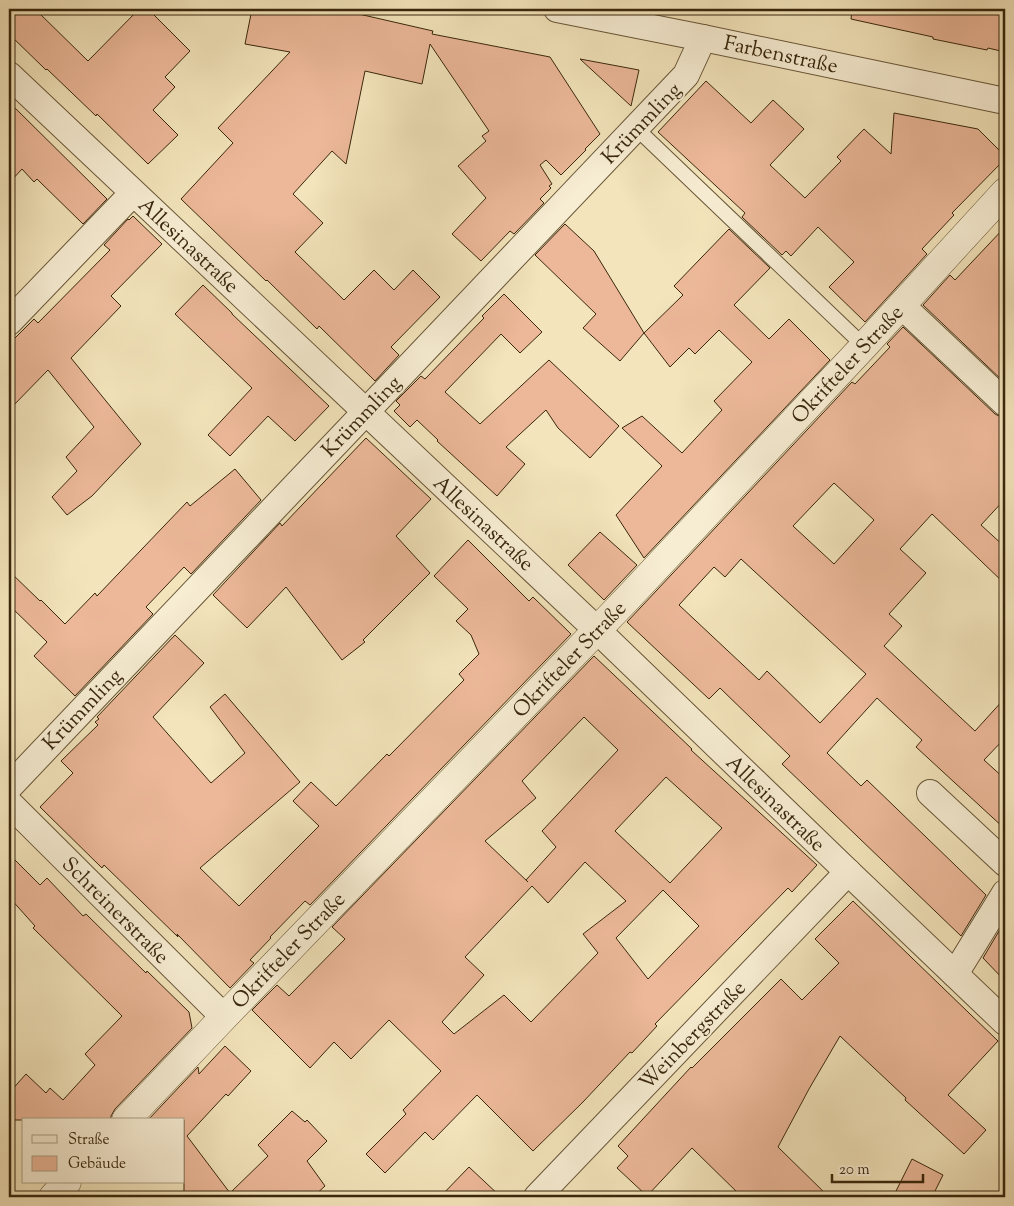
<svg xmlns="http://www.w3.org/2000/svg" width="1014" height="1206" viewBox="0 0 1014 1206" font-family="'Sorts Mill Goudy',serif">
	<rect width="100%" height="100%" fill="#f3e4bb"/>
	<filter id="stains"><feTurbulence type="fractalNoise" baseFrequency=".004" numOctaves="4"/><feColorMatrix values="0 0 0 0 .2 0 0 0 0 .09 0 0 0 0 .02 0 0 0 .5 -.17"/></filter>
	<radialGradient id="worn" r=".72"><stop offset=".6" stop-color="#630" stop-opacity="0"/><stop offset="1" stop-color="#630" stop-opacity=".3"/></radialGradient>
	<g fill="#ecb899" stroke="#39270c" fill-rule="evenodd">
		<path d="M9,9H35L88,61L139,9H148L190,51L165,77L175,87L153,110L178,135L148,164L97,114L96,116L47,69L46,70L9,34Z"/>
		<path d="M252,9H337L433,31L432,34L550,57L600,134L585,149L586,150L561,175L546,160L540,165L552,184L549,186L551,188L540,199L544,203L514,234L510,231L481,261L452,234L486,198L458,166L486,141L482,136L489,131L430,44L422,84L365,71L346,164L332,151L293,194L323,223L295,252L344,300L374,270L394,290L413,270L440,297L391,347L399,355L375,381L319,326L317,329L267,280L266,281L181,199L233,143L218,128L290,52L245,44Z"/>
		<path d="M852,9H1005V52L988,48L987,50L933,39V37L851,19Z"/>
		<path d="M580,59L639,70L631,106Z"/>
		<path d="M706,81L751,123L773,100L804,129L770,165L805,198L841,161L837,157L864,129L891,154L894,113L978,129L1005,156V159L952,213L954,215L922,249L927,254L865,322L829,287L854,262L818,227L791,256L786,251L782,255L742,217L745,213L658,132Z"/>
		<path d="M9,102L107,199L83,224L37,179L34,182L22,169L9,183Z"/>
		<path d="M133,216L162,244L111,296L121,306L71,358L141,444L92,496L67,515L52,497L77,471L66,457L94,427L48,370L9,410V344L34,319L38,323L110,250L104,245L128,219L129,220Z"/>
		<path d="M565,224L594,251L644,333L620,361L583,328L596,314L535,255Z"/>
		<path d="M1005,227V383L923,305L950,275L955,280Z"/>
		<path d="M729,229L770,268L734,305L769,339L789,319L830,360L644,558L616,515L662,466L622,428L642,416L682,453L722,410L714,401L752,362L719,330L695,354L689,348L670,367L644,333L683,295L674,286Z"/>
		<path d="M203,285L232,313V314L329,406L295,441L268,416L230,456L208,435L252,388L175,314Z"/>
		<path d="M504,294L542,332L520,353L501,334L445,392L480,424L549,360L619,426L590,458L558,428L546,410L506,447L525,464L497,496L437,441L438,440L417,420L410,427L394,411L400,405L396,401L421,376L425,379L484,318L482,316Z"/>
		<path d="M903,327L995,414L1001,417L1005,418V499L981,525L1005,547V584L932,514L900,549L926,573L889,614L902,626L884,646L975,731L1005,698V738L984,760L1005,779V829L916,747L922,740L877,698L827,753L861,786L867,780L986,895L961,936L782,764L790,756L720,688L709,699L627,622L852,382L855,384L890,347L887,344ZM834,483L874,520L834,564L793,526ZM741,559L866,674L820,723L767,671L759,680L679,605L714,567L725,577Z"/>
		<path d="M366,438L431,499L396,536L430,573L363,640L365,642L342,660L286,587L247,628L213,595L280,523L282,526Z"/>
		<path d="M235,469L261,500L191,574L184,567L146,607L153,614L75,696L34,656L47,642L9,605V571L40,601L41,600L65,624L95,593L97,596L187,502L190,506Z"/>
		<path d="M600,532L637,565L604,600L568,565Z"/>
		<path d="M468,540L529,601L533,597L571,634L310,905L305,901L270,937L271,938L250,960L254,963L230,988L177,934L178,937L104,865L102,868L40,807L73,773L61,761L98,725L95,722L99,719L97,717L175,635L204,663L153,717L211,783L245,753L210,707L225,694L300,782L200,868L239,906L319,826L293,801L311,782L336,806L387,754L389,756L464,680L459,674L479,654L471,635L456,621L468,609L434,576Z"/>
		<path d="M594,656L692,749L691,750L817,865L792,892L788,888L655,1024L657,1026L632,1053L630,1052L583,1102L533,1151L477,1095L433,1140L425,1132L385,1173L366,1154L406,1114L403,1110L441,1071L389,1020L351,1059L334,1042L310,1068L252,1010L277,985L289,996L345,939L332,927ZM584,717L618,750L542,831L556,847L526,880L528,882L485,841L536,798L522,781ZM666,777L722,828L670,883L615,831ZM585,862L626,901L583,934L598,953L531,1022L504,995L454,1034L442,1022L484,975L465,957L532,886L548,903ZM663,890L699,926L648,979L616,938Z"/>
		<path d="M9,854L40,885L47,878L83,916L86,914L146,973L147,971L189,1012L192,1028L115,1109L111,1116V1120H9V1093L26,1074L46,1093L50,1088L63,1100L95,1065L85,1054L122,1016L33,928L35,926L9,897Z"/>
		<path d="M853,901L998,1041L948,1095L986,1130L964,1154L905,1100L906,1098L840,1036L809,1089L778,1147L829,1197H742L692,1148L647,1196L617,1168L628,1156L618,1146L691,1067L692,1068L781,979L802,1000L839,963L815,939Z"/>
		<path d="M1005,921V981L983,958Z"/>
		<path d="M225,1046L251,1071L228,1096L226,1094L187,1136L230,1193L268,1156L258,1145L292,1111L305,1122L307,1120L327,1141L307,1161L325,1186L313,1197H184V1120H148L198,1067L199,1074Z"/>
		<path d="M912,1159L943,1175L932,1197H893Z"/>
		<path d="M469,1167L501,1197H440Z"/>
	</g>
	<g fill="none" stroke-linecap="round" stroke-linejoin="round">
		<defs>
			<path id="service" d="M636,128L864,346"/>
			<g id="minor">
				<path d="M557,9L703,38L1005,101"/>
				<path d="M9,75L596,629L848,872L1005,1022"/>
				<path d="M901,305L1005,403"/>
				<path d="M9,322L133,193"/>
				<path d="M9,787L686,75L703,38"/>
				<path d="M930,793L1005,863"/>
				<path d="M9,803L224,1017"/>
				<path d="M955,974L1005,893"/>
				<path d="M537,1197L848,872"/>
			</g>
			<g id="tertiary">
				<path d="M126,1120L224,1017L627,599L864,346L1005,192"/>
				<path d="M53,1197L67,1182"/>
			</g>
		</defs>
		<use href="#service" stroke="#685638" stroke-width="16"/>
		<use href="#minor" stroke="#685638" stroke-width="28"/>
		<use href="#tertiary" stroke="#685638" stroke-width="29"/>
		<use href="#service" stroke="#f7edd3" stroke-width="14"/>
		<use href="#minor" stroke="#f7edd3" stroke-width="26"/>
		<use href="#tertiary" stroke="#f7edd3" stroke-width="28"/>
	</g>
	<g text-anchor="middle" stroke-width="4" stroke-linejoin="round" paint-order="stroke">
		<g font-size="21" fill="#39270c" stroke="#f7edd3">
			<text transform="translate(781 54) rotate(12)" y="7">Farbenstraße</text>
			<text transform="translate(641 123) rotate(-46)" y="7">Krümmling</text>
			<text transform="translate(189 245) rotate(43)" y="7">Allesinastraße</text>
			<text transform="translate(847 364) rotate(-47)" y="7">Okrifteler Straße</text>
			<text transform="translate(361 416) rotate(-46)" y="7">Krümmling</text>
			<text transform="translate(484 523) rotate(43)" y="7">Allesinastraße</text>
			<text transform="translate(569 659) rotate(-46)" y="7">Okrifteler Straße</text>
			<text transform="translate(82 709) rotate(-46)" y="7">Krümmling</text>
			<text transform="translate(776 803) rotate(44)" y="7">Allesinastraße</text>
			<text transform="translate(116 910) rotate(45)" y="7">Schreinerstraße</text>
			<text transform="translate(288 950) rotate(-46)" y="7">Okrifteler Straße</text>
			<text transform="translate(692 1035) rotate(-46)" y="7">Weinbergstraße</text>
		</g>
	</g>
	<rect width="1014" height="1206" fill="none" stroke="#f3e4bb" stroke-width="30"/>
	<rect x="10" y="10" width="994" height="1186" fill="none" stroke="#39270c" stroke-width="2.5"/>
	<rect x="15" y="15" width="984" height="1176" fill="none" stroke="#39270c"/>
	<rect x="22" y="1118" width="162" height="65" fill="#f7edd3" stroke="#ab9e83"/>
	<rect x="32" y="1135" width="25" height="8" fill="#f7edd3" stroke="#ab9e83"/>
	<text x="68" y="1144" font-size="15" fill="#39270c">Straße</text>
	<rect x="32" y="1156" width="25" height="15" fill="#ecb899" stroke="#ab9e83"/>
	<text x="68" y="1168" font-size="15" fill="#39270c">Gebäude</text>
	<path d="M832 1174v8h91v-8" fill="none" stroke="#39270c" stroke-width="2.5"/>
	<text x="839" y="1174" font-size="15" fill="#39270c" stroke="#f7edd3" stroke-width="4" paint-order="stroke">20 m</text>
	<rect width="100%" height="100%" filter="url(#stains)"/>
	<rect width="100%" height="100%" fill="url(#worn)"/>
</svg>
